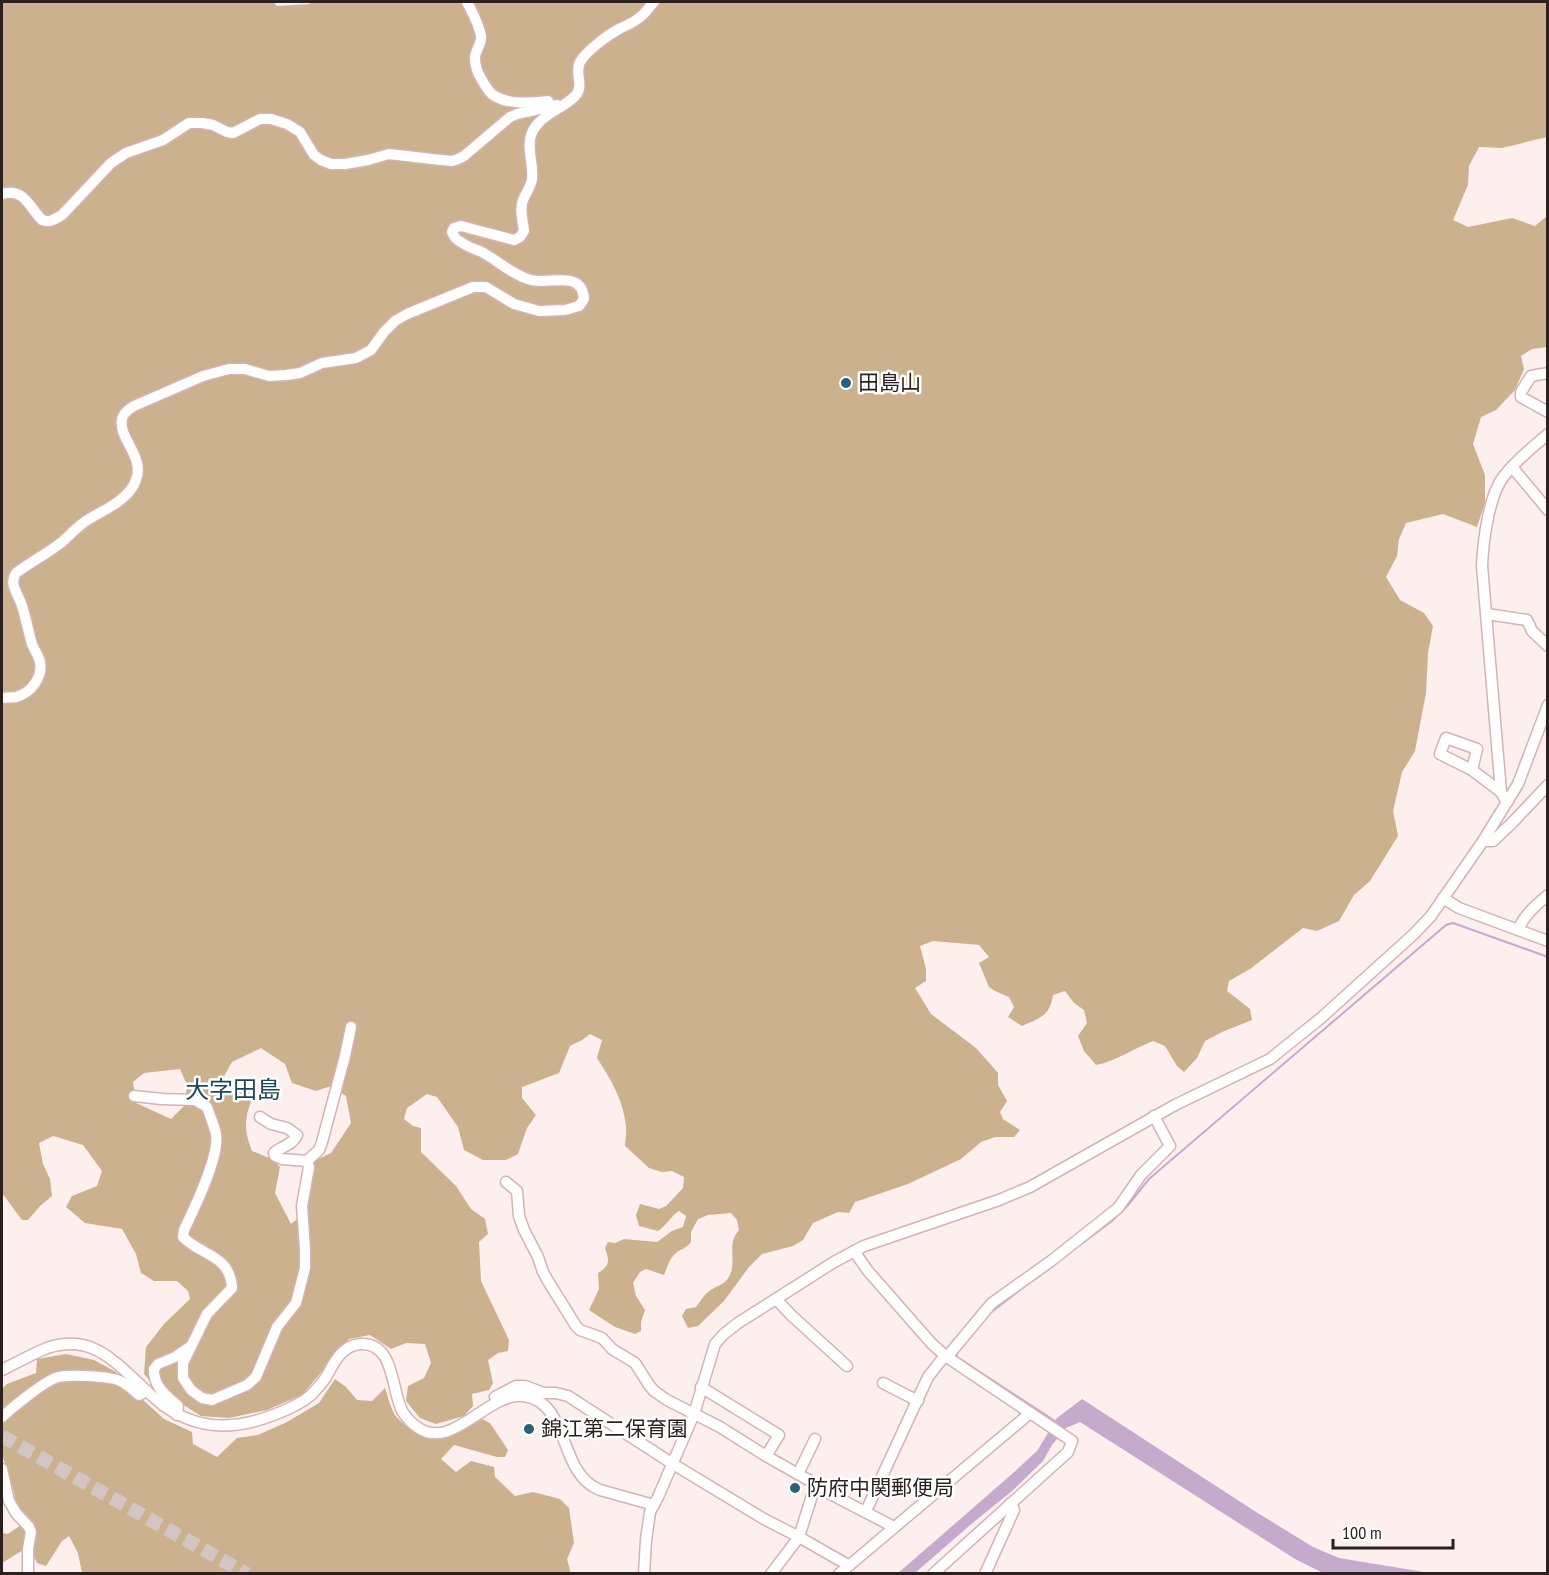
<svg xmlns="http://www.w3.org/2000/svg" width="1549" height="1575" viewBox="0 0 1549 1575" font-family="'PT Sans Narrow','Noto Sans JP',sans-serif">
	<rect width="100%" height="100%" fill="#feefef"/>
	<g fill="#cbb18d" fill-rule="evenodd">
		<path d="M2,2H273L277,6L309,4L313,2H1547V137L1502,148L1479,147L1469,166L1468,185L1453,220L1468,227L1512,218L1535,226L1547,216V347L1532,349L1521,356L1524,369L1515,390L1496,410L1481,417L1473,444L1485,475V503L1477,527L1443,514L1406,523L1399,539L1397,556L1386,577L1400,600L1424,613L1433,626L1428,653L1426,693L1415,751L1402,772L1393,811L1398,836L1370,881L1354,895L1339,921L1317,931L1303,928L1250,969L1229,981L1227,991L1250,1009L1252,1020L1222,1032L1205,1041L1197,1058L1184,1072L1177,1066L1165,1046L1153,1041C1133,1049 1116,1061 1096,1065L1084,1051L1078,1036L1087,1023L1084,1010L1074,1003L1065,991L1053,995C1050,1016 1040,1018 1022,1026L1008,1017L1014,1007L1009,997L995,991L989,987L979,963L989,957L979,945L933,941L920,946L926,969V981L915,988L931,1014L976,1048L998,1073V1085L1007,1101L1000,1112L1003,1119L1020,1130L1014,1137H995L981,1142L961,1159L908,1184L855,1202L849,1213L838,1212L813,1223L803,1240L793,1246L762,1254L749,1267L724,1301L698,1326L688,1328L682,1316L686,1309L696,1307C700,1302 703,1296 708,1292C715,1286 726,1285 730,1275C737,1258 726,1245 739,1230L737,1220L731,1213L708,1215L698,1219L691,1232V1242C685,1250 679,1249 674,1255C669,1260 667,1268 664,1275L646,1269L640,1272L633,1283L636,1296L645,1310L641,1322V1331L635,1334L615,1327L589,1310L599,1289L598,1273C611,1265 609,1261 605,1248L608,1242L615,1243L624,1239L657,1242L672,1231L683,1227L686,1216L679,1211C670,1217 667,1225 658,1231L639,1226L636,1215L640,1204L659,1209L666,1206L683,1188L684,1177L672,1171L662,1172L649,1168L625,1146C625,1140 627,1133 626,1127C624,1102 611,1079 597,1058L602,1040L590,1034L582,1040L570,1046L559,1073L522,1087V1098L536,1115L527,1128L518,1154L506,1160H483L464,1150L458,1127L437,1097L427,1094L407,1108L404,1119L413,1126L421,1128V1152L456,1186L471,1209L485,1219L488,1234L479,1242L481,1281L509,1340L508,1351L498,1353L488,1360L493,1383L489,1390L472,1394L473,1406L464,1416L436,1424L420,1418L406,1401L408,1386L424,1378L431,1363L425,1344L406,1343L391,1349L370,1335L349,1339L302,1395L267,1410L229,1418L201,1416L182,1404L165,1386L152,1383L144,1374L146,1347L164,1324L190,1299L188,1291L177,1281H154L141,1273L136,1254L122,1229L85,1223L66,1207L72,1196L97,1186L102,1171L83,1145L53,1136L39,1143L43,1164L50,1179L52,1196L40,1206L28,1220H22L2,1193ZM261,1048L285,1064L292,1083L316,1091L331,1086L346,1096L351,1123L331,1153L314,1161L302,1215L291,1224L275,1193L280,1167L272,1159L252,1151C244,1131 244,1119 252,1099L248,1091L226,1084L224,1076L232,1062ZM180,1069L187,1085L185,1105L171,1119L136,1103L133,1082L144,1073Z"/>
		<path d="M66,1354L94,1360L116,1372L124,1389L142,1399L164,1419L192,1432L193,1444L217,1457L237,1438L258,1435L287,1422L319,1403L335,1379L346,1387L357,1400L372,1401L385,1388C388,1396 390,1407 395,1415C397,1418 402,1422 405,1425C430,1448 458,1435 482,1419L490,1423L508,1450L505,1457H497L454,1445L441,1459L456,1472L471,1461L494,1467L495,1477L515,1496L533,1492L560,1499L569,1508L574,1543L567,1559L571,1574L82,1573L78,1553L69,1536L62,1541L46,1566L37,1563L32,1553L23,1550L2,1563V1533L8,1534L25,1522L18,1512L14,1492L2,1454V1389L7,1384L36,1373L37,1359Z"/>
	</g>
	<path fill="#c5aacd" d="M1082,1399L1256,1512L1313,1547L1339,1558L1430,1573H1323L1295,1559L1080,1422L1066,1428L1052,1445L1043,1461L1012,1491L969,1526L915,1573L897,1574L1012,1474L1037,1451L1057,1418Z"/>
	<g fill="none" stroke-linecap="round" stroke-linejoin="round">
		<g stroke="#c5aacd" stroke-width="2">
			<path d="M1080,1245L1112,1221L1128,1205L1149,1179L1446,925L1453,923L1548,957"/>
			<path d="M989,1314L1025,1286"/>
			<path d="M959,1350L957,1353V1357L1055,1421"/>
		</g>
		<path stroke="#d4c5c5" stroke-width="14" stroke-dasharray="14 7" stroke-linecap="butt" d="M2,1436L247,1574"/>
		<defs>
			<g id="minor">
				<path d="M467,2C472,12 479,24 481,36C482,44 475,50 475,58C475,65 478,74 482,80C485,85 488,91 493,95C508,105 531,103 548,101"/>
				<path d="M2,194C25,188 28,206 42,220C50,223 55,219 62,215L111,163L126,153L163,140L189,123H202L213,125L227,132L233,133L260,119H271L287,124L300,132L314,155L321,160L331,164H345L368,160L389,154L432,159L452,161L458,159L464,156L510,117L517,114L557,105"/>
				<path d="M1548,373L1531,376L1521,392V397L1548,412"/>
				<path d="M1512,467L1548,510"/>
				<path d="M1487,614L1527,620L1532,631L1548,646"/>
				<path d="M2,698C6,697 11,698 16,697C31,693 43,677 40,662C39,656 34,650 32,644C28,631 26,617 21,603C17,592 9,584 16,573C31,562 48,553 62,542C69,536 75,529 83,523C100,511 128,502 136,480C145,456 118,439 122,419C123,413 129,409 134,406L203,376L229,369H245L269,376L286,375L300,373L322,363L356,358L371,350L384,332L395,321L407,314L473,287H486L514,304L539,311L565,310L579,306L584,299C582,269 549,285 531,280C513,275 498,261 482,252C475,249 467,247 461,242C456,240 454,237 452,232L454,228L461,226L514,240L520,237L524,231C523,220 519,211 523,200C526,192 531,187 532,179C534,161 523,142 536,126C546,112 564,108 575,96C585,86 574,73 580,62C586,51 608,35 619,29C625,26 633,23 639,18C645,14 649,7 654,2"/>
				<path d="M1472,770L1477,749L1446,738L1440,754L1472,770L1501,792"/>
				<path d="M1508,801L1505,799L1501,792L1482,566C1483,542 1489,494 1504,476C1516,460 1533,447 1548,434"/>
				<path d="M1483,841H1493L1511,824L1548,785"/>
				<path d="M1443,898L1459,908L1548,941"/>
				<path d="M1518,930C1524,915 1536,905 1548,895"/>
				<path d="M134,1096L162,1099L195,1100L207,1107C210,1116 214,1125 216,1134C220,1156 194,1209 184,1230L183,1237C201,1256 230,1254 232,1288L207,1314L183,1363V1378L191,1390L202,1398L212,1400L247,1385L256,1377L277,1327L296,1303L305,1268V1249L302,1206L309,1167L307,1161"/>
				<path d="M260,1117L271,1124L287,1128L297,1135C292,1146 281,1146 274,1153L275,1156L282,1159L307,1161L319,1150L322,1142L345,1056L351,1027"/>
				<path d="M506,1182L517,1191L519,1216L524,1230L538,1257L543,1272L548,1281L576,1326L580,1330L602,1338L612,1349L635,1363L649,1385L654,1391L667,1400L720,1427L766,1456L812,1482L815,1486L894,1527"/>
				<path d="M854,1251L868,1271L932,1344L947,1357L1072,1441L1068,1452L933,1574"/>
				<path d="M776,1299L791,1315L847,1366"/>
				<path d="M2,1370C16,1363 32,1354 47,1348C86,1335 107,1354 133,1378C143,1388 153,1397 164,1406C200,1431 236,1430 276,1414C289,1409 301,1404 311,1395C316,1389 322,1384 326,1377C334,1363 341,1346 360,1344C395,1342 391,1389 402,1411C406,1417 411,1423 417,1427C452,1453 488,1391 524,1396C571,1403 557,1473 600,1490L654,1505"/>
				<path d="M883,1383L918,1401"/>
				<path d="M701,1387L779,1435L766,1456"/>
				<path d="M495,1397L516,1386H525L544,1393H556L568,1396L673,1464L764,1519L799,1537L848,1565"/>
				<path d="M177,1415L178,1406C166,1396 153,1386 154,1369L158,1364L175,1357L190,1347"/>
				<path d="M2,1417C13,1407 41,1384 55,1378C66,1374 110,1376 120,1381C127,1384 133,1390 139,1395L147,1391"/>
				<path d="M2,1469L9,1501L16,1513L29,1527L31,1532L28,1549V1574"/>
				<path d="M798,1474L815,1439"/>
				<path d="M866,1511L928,1377L943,1358L947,1357L986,1310L992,1303L1051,1261L1118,1208L1141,1175L1170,1146L1154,1116"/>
				<path d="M644,1574L646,1540L650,1512L658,1497L694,1414L715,1344L724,1334L738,1323L834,1262L864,1246L999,1200L1030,1187L1175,1105L1270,1059L1321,1018L1414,934L1431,916L1483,841L1518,784L1548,705"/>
				<path d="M771,1574L799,1537L815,1486"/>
				<path d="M839,1574L1029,1414"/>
				<path d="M985,1574L1014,1510L1011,1503"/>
			</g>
		</defs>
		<use href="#minor" stroke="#d5b3b4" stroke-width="13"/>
		<use href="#minor" stroke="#fff" stroke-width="10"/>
	</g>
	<g fill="#27617a" stroke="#fff" stroke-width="2">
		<circle cx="846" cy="383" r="6"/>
		<circle cx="529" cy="1429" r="6"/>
		<circle cx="795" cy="1488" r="6"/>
	</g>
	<g text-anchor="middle" stroke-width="5" stroke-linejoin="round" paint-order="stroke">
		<g font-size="21" fill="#2b1f1f" stroke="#fff" text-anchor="start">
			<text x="858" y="390">田島山</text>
			<text x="541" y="1436">錦江第二保育園</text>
			<text x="807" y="1495">防府中関郵便局</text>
		</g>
		<g font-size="24" fill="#1a485c" stroke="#fff">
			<text x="233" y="1098">大字田島</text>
		</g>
	</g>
	<rect width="1549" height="1575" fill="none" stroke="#2b1f1f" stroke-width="6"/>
	<path d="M1333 1539v9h120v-9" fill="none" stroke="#2b1f1f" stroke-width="3"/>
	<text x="1342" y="1539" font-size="18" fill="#2b1f1f" stroke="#ffffff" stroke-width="4.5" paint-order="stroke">100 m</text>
</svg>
